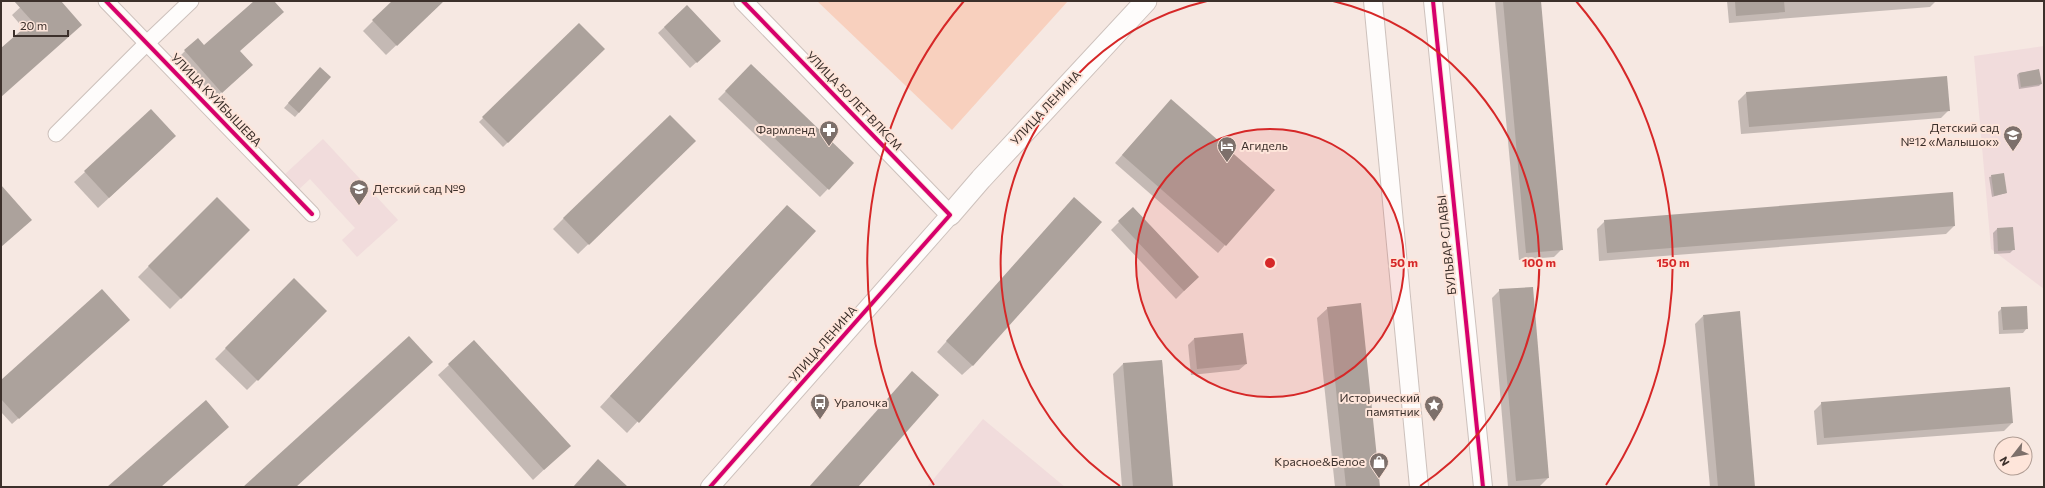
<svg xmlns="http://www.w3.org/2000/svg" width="2045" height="488" viewBox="0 0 2045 488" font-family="Commissioner,sans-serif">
	<rect width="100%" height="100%" fill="#f6e8e2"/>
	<g fill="#f1dcdc">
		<path d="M2044,46V289L1991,249L1974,56Z"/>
		<path d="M323,139L398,220L357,257L342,240L355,228L310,179L297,191L283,176Z"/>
		<path d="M983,419L1065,487H927Z"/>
	</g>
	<path fill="#f8d0be" d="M817,1H1068L952,130Z"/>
	<g fill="#0003">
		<path d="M27,1H59L1,97V50L24,29L12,15Z"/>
		<path d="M255,1H273L239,51L245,71L215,98L179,57L185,51L204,46Z"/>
		<path d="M393,1H443L386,55L363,31Z"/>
		<path d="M1495,1H1540L1562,249L1554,257L1519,260Z"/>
		<path d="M1727,1H1936L1930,7L1729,23Z"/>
		<path d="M687,6L713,47L690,68L658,33Z"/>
		<path d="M579,24L604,49L503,147L479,122Z"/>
		<path d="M751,66L853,163L820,197L718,99Z"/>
		<path d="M2038,70L2041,84L2039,86L2019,89L2017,75L2019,73Z"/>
		<path d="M316,72L330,77L295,117L284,108Z"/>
		<path d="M1746,93L1949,110L1941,118L1741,134L1738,101Z"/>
		<path d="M1171,100L1225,245L1218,253L1115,163Z"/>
		<path d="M164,147L98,208L74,182L85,172Z"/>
		<path d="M684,152L578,254L553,229L564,218Z"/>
		<path d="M2003,174L2006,193L1992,197L1989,177Z"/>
		<path d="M217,198L249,230L170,309L138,277Z"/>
		<path d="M1133,208L1198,277L1176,299L1111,230Z"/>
		<path d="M1064,209L973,365L962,375L937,352Z"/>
		<path d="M777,216L814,231L627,433L600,407Z"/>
		<path d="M1605,221L1954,226L1946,234L1599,261L1597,229Z"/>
		<path d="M1997,229L2014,249L2010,253L1994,254L1993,233Z"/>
		<path d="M294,280L326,311L247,390L215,359Z"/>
		<path d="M1500,290L1548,478L1540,486L1508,487L1492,298Z"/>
		<path d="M1328,308L1379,487H1335L1317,318Z"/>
		<path d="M2002,308L2027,328L2023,333L1999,334L1998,312Z"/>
		<path d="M1703,316L1754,487H1710L1695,324Z"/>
		<path d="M122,326L12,424L1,412V381Z"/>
		<path d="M1194,339L1246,364L1239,370L1191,375L1188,345Z"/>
		<path d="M474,342L569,446L533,480L438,375Z"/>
		<path d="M1162,361L1172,487H1122L1113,374L1123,364Z"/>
		<path d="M1822,403L2012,423L2004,431L1817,445L1814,411Z"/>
	</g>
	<g fill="#aca29c">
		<path d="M14,1H61L82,25L1,97V48L32,21Z"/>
		<path d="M254,1H274L284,12L240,51L253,65L222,93L184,50L198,38L204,45Z"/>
		<path d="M392,1H444L397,46L372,20Z"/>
		<path d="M1503,1H1541L1563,250L1526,253Z"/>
		<path d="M1735,1H1784L1785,12L1736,16Z"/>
		<path d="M687,5L721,41L697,63L664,27Z"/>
		<path d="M579,23L605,49L508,143L482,117Z"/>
		<path d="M751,64L854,163L829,190L725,91Z"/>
		<path d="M320,67L331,77L299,113L288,103Z"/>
		<path d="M2039,69L2042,84L2021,87L2019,73Z"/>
		<path d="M1947,76L1950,111L1749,127L1746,92Z"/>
		<path d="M1171,99L1275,190L1226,246L1122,155Z"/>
		<path d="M151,109L176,136L109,198L84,171Z"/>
		<path d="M670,115L696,141L589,245L563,218Z"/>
		<path d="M2004,173L2007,193L1994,196L1991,175Z"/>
		<path d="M1,185L32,220L1,247Z"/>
		<path d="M1953,192L1955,226L1607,253L1604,220Z"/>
		<path d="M217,197L250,230L181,299L148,266Z"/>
		<path d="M1074,197L1102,222L973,366L946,341Z"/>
		<path d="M787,205L816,231L639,423L610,396Z"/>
		<path d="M1133,207L1199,277L1184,291L1118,221Z"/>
		<path d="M2013,227L2015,250L1998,251L1997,228Z"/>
		<path d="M294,278L327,311L258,381L225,348Z"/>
		<path d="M1533,287L1549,478L1516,481L1499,289Z"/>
		<path d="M102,289L130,320L19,419L1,399V380Z"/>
		<path d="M1361,303L1380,487H1346L1330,331L1327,307Z"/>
		<path d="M2027,306L2028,329L2003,330L2001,307Z"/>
		<path d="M1740,311L1755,487H1718L1703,315Z"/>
		<path d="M1243,333L1247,364L1197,369L1194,338Z"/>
		<path d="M409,336L433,362L296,487H243Z"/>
		<path d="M474,340L571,446L544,470L448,364Z"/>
		<path d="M1162,360L1173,487H1133L1123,363Z"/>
		<path d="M912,371L939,395L858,487H809Z"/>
		<path d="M2010,387L2013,423L1824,438L1821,402Z"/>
		<path d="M206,400L229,427L161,487H107Z"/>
		<path d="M598,459L628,487H573Z"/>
	</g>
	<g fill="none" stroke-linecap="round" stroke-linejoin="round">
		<defs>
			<g id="minor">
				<path d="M106,1L312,214"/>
				<path d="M56,134L147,43L191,1"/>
			</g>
			<g id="tertiary">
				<path d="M1373,1L1419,487"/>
				<path d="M1433,1L1483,487"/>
				<path d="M710,487L950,215L743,1"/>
			</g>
			<path id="secondary" d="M950,215L981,179L1146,1"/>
		</defs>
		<use href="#minor" stroke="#cdc1bc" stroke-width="17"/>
		<use href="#tertiary" stroke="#cdc1bc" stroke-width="20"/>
		<use href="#secondary" stroke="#cdc1bc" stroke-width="23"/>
		<use href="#minor" stroke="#fefcfb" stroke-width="15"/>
		<use href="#tertiary" stroke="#fefcfb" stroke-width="18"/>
		<use href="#secondary" stroke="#fefcfb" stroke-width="21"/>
		<defs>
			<g id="cycleway">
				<path d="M106,1L312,214"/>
				<path d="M1433,1L1483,487"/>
				<path d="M710,487L950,215L743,1"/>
			</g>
		</defs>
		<use href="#cycleway" stroke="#fee5da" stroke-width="6"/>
		<use href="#cycleway" stroke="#d6006c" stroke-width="4"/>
	</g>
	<circle cx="1270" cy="263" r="134" fill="#d62828" fill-opacity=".12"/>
	<g fill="none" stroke="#d62828" stroke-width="2">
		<circle cx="1270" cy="263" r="134"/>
		<path d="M1120 486A269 269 0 0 1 1207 1M1333 1A269 269 0 0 1 1420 486"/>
		<path d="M934 485A403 403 0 0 1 964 1M1576 1A403 403 0 0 1 1606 485"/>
	</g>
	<defs>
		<symbol id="pharmacy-pin" viewBox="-11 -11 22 30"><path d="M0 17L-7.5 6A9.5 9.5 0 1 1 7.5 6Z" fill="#7d706b" stroke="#fee5da"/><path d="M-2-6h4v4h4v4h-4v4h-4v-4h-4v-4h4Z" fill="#fff"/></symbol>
		<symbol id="school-pin" viewBox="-11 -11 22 30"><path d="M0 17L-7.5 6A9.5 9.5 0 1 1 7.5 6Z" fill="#7d706b" stroke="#fee5da"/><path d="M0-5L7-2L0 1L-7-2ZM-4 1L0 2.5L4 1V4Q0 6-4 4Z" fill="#fff"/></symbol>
		<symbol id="hotel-pin" viewBox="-11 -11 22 30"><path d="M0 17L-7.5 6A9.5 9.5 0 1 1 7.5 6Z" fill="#7d706b" stroke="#fee5da"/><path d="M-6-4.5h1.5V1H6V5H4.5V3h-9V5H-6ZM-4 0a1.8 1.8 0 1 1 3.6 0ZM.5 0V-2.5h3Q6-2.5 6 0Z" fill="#fff"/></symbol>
		<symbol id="bus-pin" viewBox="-11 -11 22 30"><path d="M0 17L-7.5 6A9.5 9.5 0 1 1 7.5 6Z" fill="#7d706b" stroke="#fee5da"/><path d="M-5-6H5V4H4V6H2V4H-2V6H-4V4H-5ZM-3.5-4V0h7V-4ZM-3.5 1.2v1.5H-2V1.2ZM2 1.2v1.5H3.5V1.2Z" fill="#fff"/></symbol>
		<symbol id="sight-pin" viewBox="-11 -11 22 30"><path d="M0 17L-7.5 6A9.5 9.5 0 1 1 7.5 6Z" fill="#7d706b" stroke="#fee5da"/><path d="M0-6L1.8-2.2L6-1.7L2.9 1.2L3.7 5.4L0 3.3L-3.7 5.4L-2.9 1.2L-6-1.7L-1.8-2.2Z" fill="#fff"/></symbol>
		<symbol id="shop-pin" viewBox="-11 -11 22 30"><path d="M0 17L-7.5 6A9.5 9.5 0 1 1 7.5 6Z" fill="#7d706b" stroke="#fee5da"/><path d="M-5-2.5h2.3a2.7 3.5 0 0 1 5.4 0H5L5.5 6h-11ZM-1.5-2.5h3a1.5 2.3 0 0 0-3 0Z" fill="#fff"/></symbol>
	</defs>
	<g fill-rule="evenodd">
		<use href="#pharmacy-pin" x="818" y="119" width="22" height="30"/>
		<use href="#school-pin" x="2002" y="124" width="22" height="30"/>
		<use href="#hotel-pin" x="1216" y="135" width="22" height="30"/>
		<use href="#school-pin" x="348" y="178" width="22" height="30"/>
		<use href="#bus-pin" x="809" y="392" width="22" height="30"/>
		<use href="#sight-pin" x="1423" y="394" width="22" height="30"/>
		<use href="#shop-pin" x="1368" y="451" width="22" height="30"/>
	</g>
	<g text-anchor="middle" stroke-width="4" stroke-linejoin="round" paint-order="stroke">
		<g font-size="12" fill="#3c302b" stroke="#fee5da">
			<text transform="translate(216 100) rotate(46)" y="4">УЛИЦА КУЙБЫШЕВА</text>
			<text transform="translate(854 101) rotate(46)" y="4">УЛИЦА 50 ЛЕТ ВЛКСМ</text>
			<text transform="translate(1046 108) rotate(-47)" y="4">УЛИЦА ЛЕНИНА</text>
			<text transform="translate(1447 245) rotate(-96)" y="4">БУЛЬВАР СЛАВЫ</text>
			<text transform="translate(823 344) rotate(-49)" y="4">УЛИЦА ЛЕНИНА</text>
		</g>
		<g font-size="12" fill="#3c302b" stroke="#fee5da" text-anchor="end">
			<text x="1999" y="132">Детский сад<tspan x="1999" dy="14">№12 «Малышок»</tspan></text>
			<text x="815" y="134">Фармленд</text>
			<text x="1241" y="150" text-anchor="start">Агидель</text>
			<text x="373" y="193" text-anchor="start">Детский сад №9</text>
			<text x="1420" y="402">Исторический<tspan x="1420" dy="14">памятник</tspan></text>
			<text x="834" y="407" text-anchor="start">Уралочка</text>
			<text x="1365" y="466">Красное&amp;Белое</text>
		</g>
	</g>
	<circle cx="1270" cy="263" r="6" fill="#d62828" stroke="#fee5da" stroke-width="2"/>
	<g font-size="12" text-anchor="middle" font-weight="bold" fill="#d62828" stroke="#fee5da" stroke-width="4" stroke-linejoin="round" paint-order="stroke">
		<text x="1404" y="267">50 m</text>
		<text x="1539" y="267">100 m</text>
		<text x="1673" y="267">150 m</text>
	</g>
	<rect width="2045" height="488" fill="none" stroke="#3c302b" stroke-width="4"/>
	<g transform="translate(2013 456) rotate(239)"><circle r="19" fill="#fee5da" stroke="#b09d94"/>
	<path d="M0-3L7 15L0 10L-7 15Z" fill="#7d706b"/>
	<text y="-6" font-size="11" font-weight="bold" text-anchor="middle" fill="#3c302b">N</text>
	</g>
	<path d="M14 30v6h54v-6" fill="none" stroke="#3c302b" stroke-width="2"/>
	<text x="20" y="30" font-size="12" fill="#3c302b" stroke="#fee5da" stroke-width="3" paint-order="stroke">20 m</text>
</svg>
